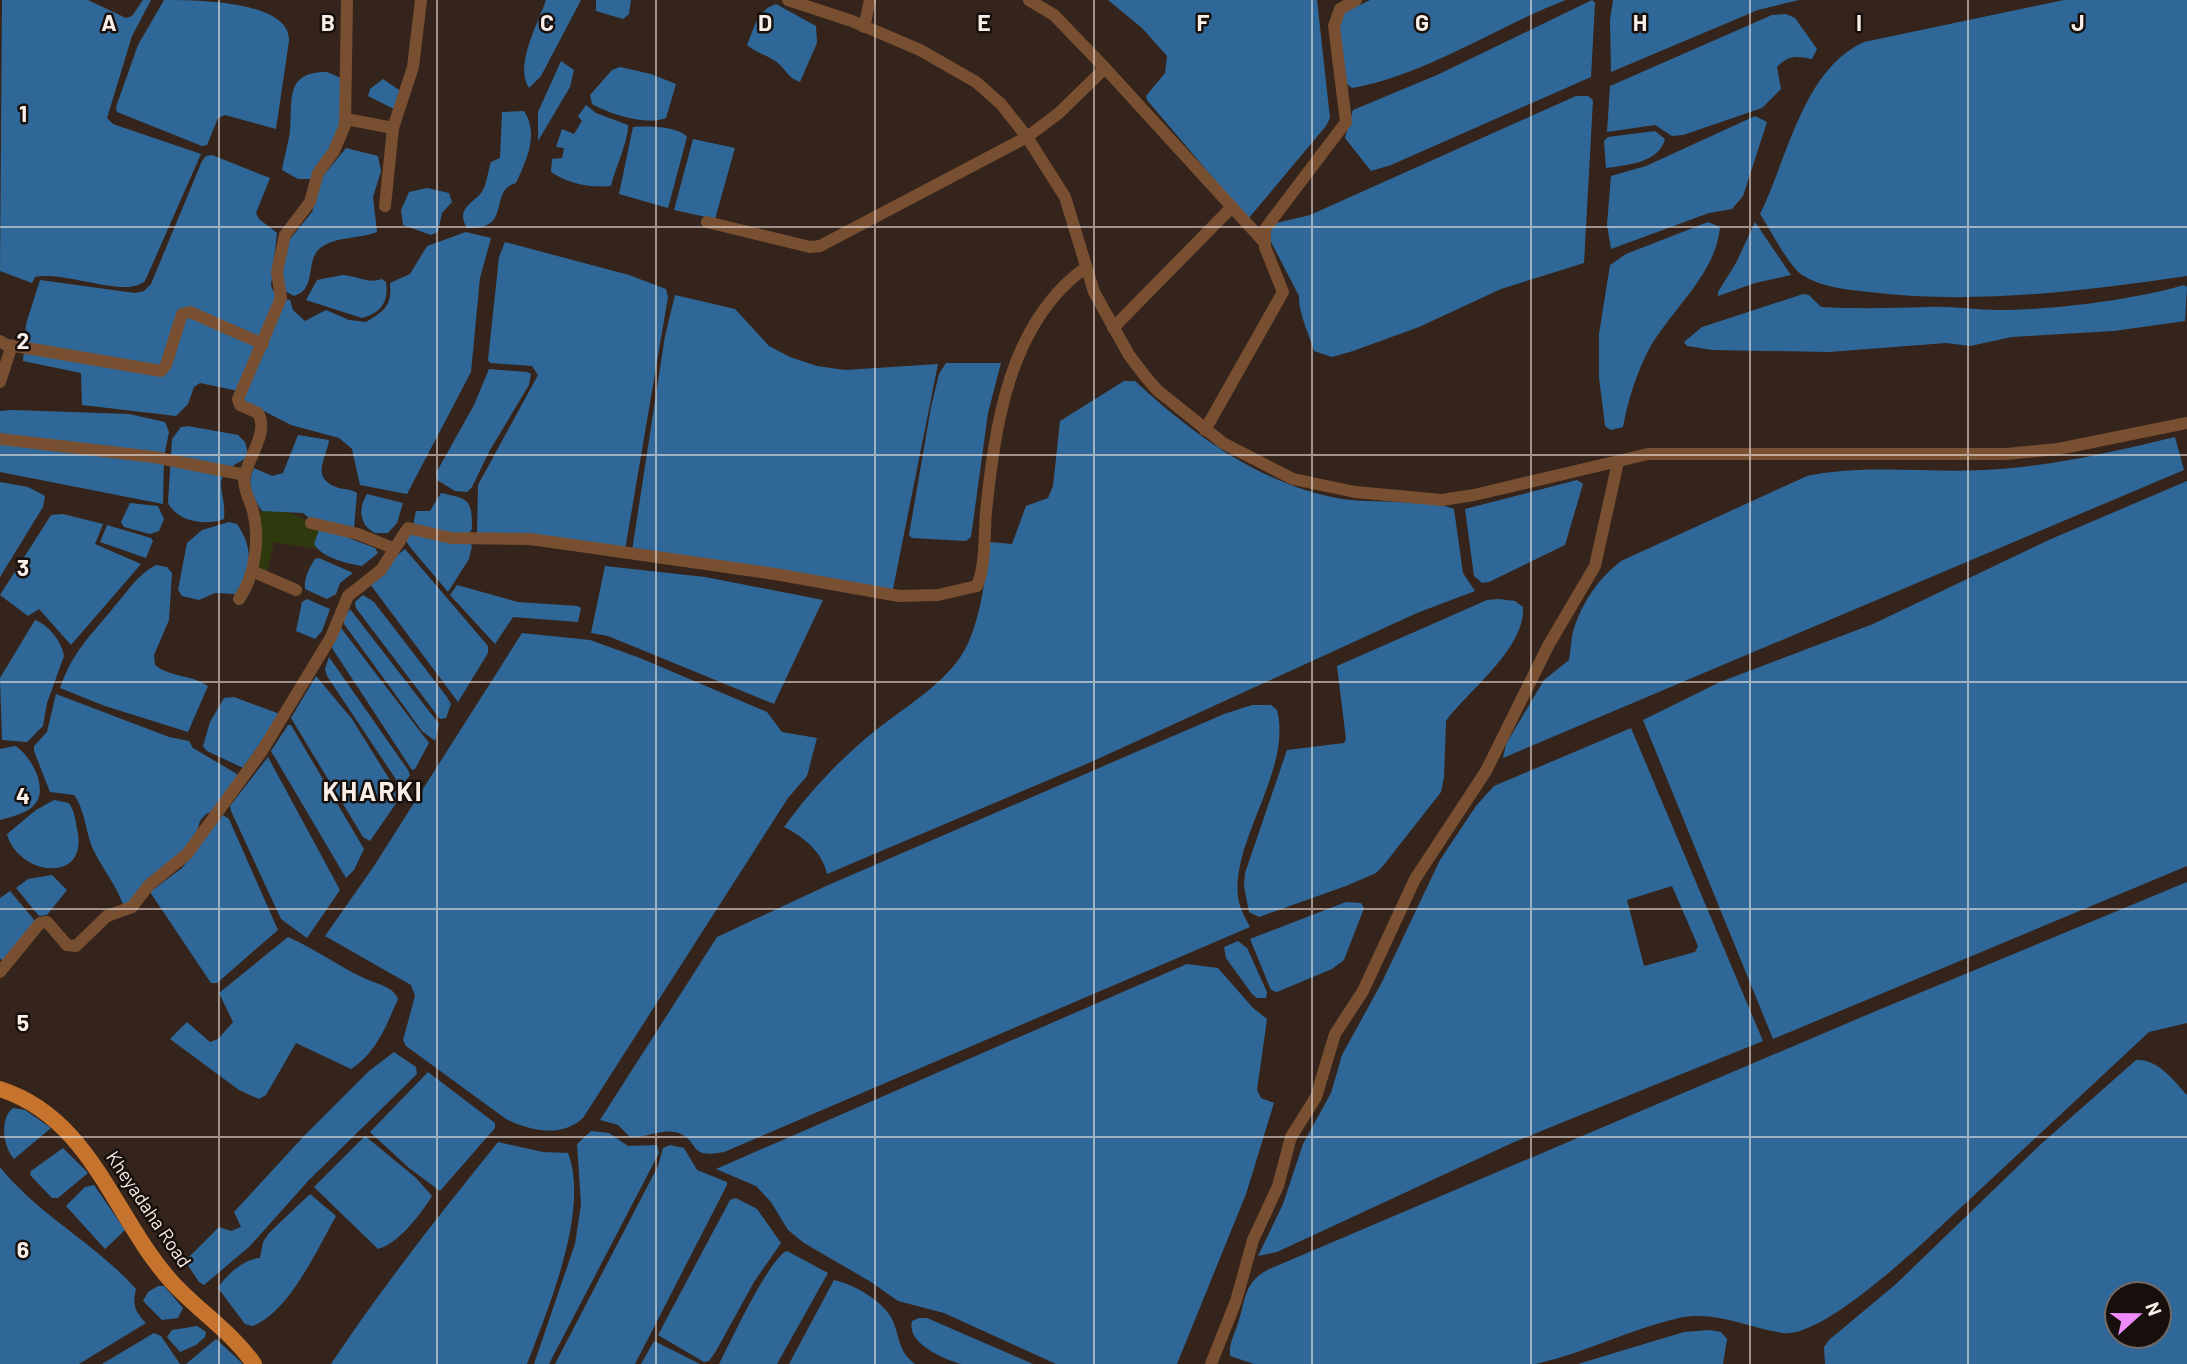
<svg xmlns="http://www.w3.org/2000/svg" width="2187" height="1364" viewBox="0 0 2187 1364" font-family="Barlow,sans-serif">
	<rect width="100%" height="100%" fill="#35241c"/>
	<path fill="#2f390e" d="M262,511H287L305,520L310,519L320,527L314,544L317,549L274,542L266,577L252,571L256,526Z"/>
	<g fill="#2f6898" fill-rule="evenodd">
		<path d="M2,0H88L126,18L132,16L143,0H151L132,36L107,118L113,124L201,154L145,281C125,299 65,270 35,277L32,283L0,271Z"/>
		<path d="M164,0C193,0 291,0 289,41L276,129L225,115L218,118L207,145L202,146L117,112L116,107L138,45Z"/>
		<path d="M546,0H581L541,76L529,88C514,65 538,24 546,0Z"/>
		<path d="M596,0H631L629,14L623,19L596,11Z"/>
		<path d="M1108,0H1317L1330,118L1326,126L1248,219L1147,100L1146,96L1165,73L1167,56L1142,28Z"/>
		<path d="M1370,0H1566C1495,27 1428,74 1352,88L1346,83L1337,22L1341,14Z"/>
		<path d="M1592,0L1595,3L1591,77L1391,165L1371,171L1345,138L1353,110L1437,75Z"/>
		<path d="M1613,0H1799L1758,10L1611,72L1610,20Z"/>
		<path d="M2064,0H2187V276C2082,291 1974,305 1869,292C1845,289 1823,288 1802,275C1788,265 1770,229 1760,214C1787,160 1803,69 1864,42Z"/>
		<path d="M776,4L816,26L817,43L800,82C788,78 787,71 778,63C770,56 756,53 747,45C754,29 757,10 776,4Z"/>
		<path d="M1786,14L1795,18L1817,49L1812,59C1797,56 1788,55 1777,67L1781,89L1762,108L1683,135L1672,136L1655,125L1607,132L1610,86L1772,15Z"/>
		<path d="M561,61L574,70L570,87L538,141V112Z"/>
		<path d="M620,67L651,74L676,84L666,118C646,126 610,114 592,104L590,95L612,70Z"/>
		<path d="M327,72L343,79L341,131L312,179H298L282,170C284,157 288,145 290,132C293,100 284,72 327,72Z"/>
		<path d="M383,79L402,92L396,110L368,96L370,89Z"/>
		<path d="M1576,96H1588L1593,100L1584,263L1501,289L1419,327L1353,351L1332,357L1314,351C1309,334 1298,312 1299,296L1270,240L1272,224L1310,215Z"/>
		<path d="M586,105L596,113L628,125C629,139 615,169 611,186C590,188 569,184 551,172L552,159L562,158L564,148L556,147L562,129L574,134L582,121L578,116Z"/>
		<path d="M524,111C539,134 527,159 516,183C487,191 514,230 467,228C454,207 477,202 483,190C487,182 488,171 491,162L500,158L502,112Z"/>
		<path d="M1755,116L1767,122L1743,196L1732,209L1709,213L1611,249L1607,225L1611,176L1646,166Z"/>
		<path d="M633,127C648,126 677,126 687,137L668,208L619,194Z"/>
		<path d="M1655,131L1665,139C1659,163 1627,165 1606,168L1604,141L1608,137Z"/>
		<path d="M693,139L735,148L715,219L674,210Z"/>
		<path d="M346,148L378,156L381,171L373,197L377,232C359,239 340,236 323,246C303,258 319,288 294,296L285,291L281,262L286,244L312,212L323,176Z"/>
		<path d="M212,155L270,178L256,213L259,219L277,233L271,286L277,298L238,391L200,383L194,387L188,404L176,416L82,405L81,373L23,361L26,324L40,280L135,293L144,291L151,284L202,161L206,156Z"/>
		<path d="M427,188L449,193L452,202L442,213L438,232L431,235L403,225L401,210L409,192Z"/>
		<path d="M1708,222L1720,227C1716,275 1670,310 1648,351C1636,375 1628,400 1623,427L1611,430L1605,426L1599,377V334L1610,265L1626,254Z"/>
		<path d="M1755,222L1791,275L1755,283L1718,296V292L1736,263Z"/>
		<path d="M466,232L491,238L480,278L471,372L407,494L360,485L352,449L339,438L291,425L242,400L284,299L290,300L293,310L305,321L326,310L349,320L366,322C385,310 392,306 390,283L410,274L427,246Z"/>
		<path d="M505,242L629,275L666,289L668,297L625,550L477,534L478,485L538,375L532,366L490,363L488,360L499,257Z"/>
		<path d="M343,275C357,276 368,284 382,279L386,282C389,302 381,313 362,318L306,300L317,280Z"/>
		<path d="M2184,285L2187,287L2185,321L2114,331L2012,337L1970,346L1946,343L1829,352L1713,350L1687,346L1684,342L1702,327L1803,294L1809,295L1821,307C1857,309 1892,308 1928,307C1952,306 1975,310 1998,310C2052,310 2133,300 2184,285Z"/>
		<path d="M675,295L735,309L769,346L790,357L817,366L845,370L938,364L892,594L632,551L665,336Z"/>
		<path d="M946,363H1001L988,413L971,537L966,541L912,538L909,535L931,407L939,374Z"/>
		<path d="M489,369L527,372L531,374L529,385L490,450L472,487L467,492L455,491L437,480L436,473L474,405Z"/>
		<path d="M1124,381H1135C1193,435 1262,485 1342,499C1368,503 1436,500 1454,509L1463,573L1475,591L1417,613L1091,762L827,874C823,853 803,836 784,827C810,791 841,758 876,730C905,707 940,687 961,656C980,628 986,574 990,542L1012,544L1026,506L1048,498L1053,486L1060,421Z"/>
		<path d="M13,410L129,414L165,422L169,432L164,457L163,504L0,472V411Z"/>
		<path d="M188,426L238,435L245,442L249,457C205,478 227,486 224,519C205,526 178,522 168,503L172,439L181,427Z"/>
		<path d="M298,435L329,440C327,457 310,477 336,487C343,490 350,488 357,493L354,529L310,519L303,513L262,511C252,497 246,484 254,468L272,476L283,473Z"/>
		<path d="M2175,437L2184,470L1503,758L1506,744L1544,680L1569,660C1571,650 1571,638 1574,628C1583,601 1599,578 1621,561L1807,476C1864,464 1926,473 1984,470C2049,467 2112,452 2175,437Z"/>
		<path d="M1577,480L1583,484L1565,545L1489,582L1482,583L1474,576L1465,509Z"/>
		<path d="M2187,481V866L1773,1039L1643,720L1720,682L1873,624L2051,539Z"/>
		<path d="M0,482L28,487L45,496L43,507L0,577Z"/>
		<path d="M441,493C469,499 472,499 472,529L467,536L413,525L416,511H430Z"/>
		<path d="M367,494L403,503L397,523L388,533H375C359,525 358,508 367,494Z"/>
		<path d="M130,503L158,506L164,519L159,531L150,534L124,527L121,522Z"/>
		<path d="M63,514L103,524L95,544L141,564L71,645L39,609L28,616L0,595L51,515Z"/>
		<path d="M229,522L237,524C254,549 252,569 235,594L215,593L199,600L182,596L178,590L187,543L202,530Z"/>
		<path d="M107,525L151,538L153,541L146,558L100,542Z"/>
		<path d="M320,527L375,548L378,553L362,566C348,564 321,557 314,544Z"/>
		<path d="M408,534L470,543L472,546L469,559L448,592L410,547L406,541Z"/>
		<path d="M405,549L488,646V653L458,702L367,580Z"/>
		<path d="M319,558L353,573L340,583L336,594L327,599L305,589C304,578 309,568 315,559Z"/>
		<path d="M156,565L167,567L172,573L169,620L154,655L155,665C171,678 191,674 208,686L188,732L105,706L60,688C74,649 90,637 114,607C127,592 137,575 156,565Z"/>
		<path d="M605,566L705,577L823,600L774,704L608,636L591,633Z"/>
		<path d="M457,585L518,602L577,606L581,608L578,622L513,617L495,644L450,595Z"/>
		<path d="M363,595L374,602L447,697L451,704L446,718L440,719L356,608L355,602Z"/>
		<path d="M307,599L330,609L322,631L315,639L296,631L302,602Z"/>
		<path d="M1499,599L1515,601L1523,607C1526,648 1468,691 1446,721L1444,777L1441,792L1383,866L1376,873L1346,886L1259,917L1249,912L1244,886L1245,873L1287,750L1344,743L1346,739L1337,666L1487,600Z"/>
		<path d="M350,609L439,724L435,741L422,731L344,624L343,619Z"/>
		<path d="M35,620C49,625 62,642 64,656L47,703L43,726L27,742L2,740L0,678Z"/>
		<path d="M341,628L429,743L415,769L412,770L332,648L334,639Z"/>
		<path d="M522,633L590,640L640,658L767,712L782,732L817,738L807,776L788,798L583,1118C561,1138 531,1131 506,1119L406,1046L403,1040L415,996L411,985L325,936L374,866Z"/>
		<path d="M329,657L408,770L410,775L401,787L327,676L325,669Z"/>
		<path d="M316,676L352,719L398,793L399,799L370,841L363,837L291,718Z"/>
		<path d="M56,694L169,737L189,741L193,748L237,774L240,779L218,809L206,814L200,821L196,834L184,853L124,907C117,886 104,871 95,853C85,834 86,811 74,795L50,792L34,751V746L47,732Z"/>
		<path d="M234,697L280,714L243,768L207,751L203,746L210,722L224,698Z"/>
		<path d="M1252,705H1271L1277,710C1293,771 1227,845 1239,902C1241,911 1246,919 1250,927L724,1152C685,1160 701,1138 675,1132C661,1129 645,1138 630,1137L618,1125L600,1120L717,937L826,886L1224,714Z"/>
		<path d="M288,725H291L364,849L354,870L346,878L271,751Z"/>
		<path d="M1631,728L1763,1041L1512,1143L1277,1252L1258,1256L1283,1204L1303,1144L1331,1093L1342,1055L1382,982L1440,860L1476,806L1494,786ZM1672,886L1698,946L1695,952L1644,966L1627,900Z"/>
		<path d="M15,746C30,754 49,788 35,804C28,813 11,817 0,820V749Z"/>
		<path d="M268,757L340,890L307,938L281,919L231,811L230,806Z"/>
		<path d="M54,800L69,803C75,812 75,819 77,829C90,885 18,876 7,834L36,810Z"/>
		<path d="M223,815L229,819L278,930L217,983H211L150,892L182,868Z"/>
		<path d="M52,875L67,890L47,915L39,916L16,888L28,879Z"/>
		<path d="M2187,882V1023L2149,1032L1924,1242C1897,1266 1818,1338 1783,1333C1748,1328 1715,1310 1679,1318C1630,1329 1585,1353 1536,1364H1254L1230,1356C1229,1342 1234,1336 1238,1323C1246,1300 1243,1284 1267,1270L1876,1011Z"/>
		<path d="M10,891L36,922L3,962L0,958V898Z"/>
		<path d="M1346,902L1361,903L1364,908L1344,960L1332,969L1277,992L1271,990L1250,939Z"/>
		<path d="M288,937C316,949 339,967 366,979C377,984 394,987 398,999C386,1026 377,1052 351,1069L296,1043L266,1095L259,1099L239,1090L170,1039L187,1022L210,1042L218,1039L233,1022L219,993Z"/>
		<path d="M1238,941L1247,948L1267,992L1266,998H1257L1252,994L1226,958L1224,947Z"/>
		<path d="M1187,964L1218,968L1253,1008L1267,1019L1257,1090L1261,1098L1274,1103L1246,1194L1177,1364H1056L944,1313L898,1301L871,1282L804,1243L788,1230L771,1202L756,1186L716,1169Z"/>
		<path d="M394,1052L416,1067L417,1074L309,1180L250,1246L204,1285L199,1282L185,1261L219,1227L231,1231L241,1227L234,1212L305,1135L369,1071Z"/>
		<path d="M2136,1060C2158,1058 2175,1082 2187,1095V1364H1825L1824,1347L1829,1340L1896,1284L2041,1144ZM2117,1294H2159V1336H2117Z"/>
		<path d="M428,1072L495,1123V1128L440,1191L409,1168L370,1132Z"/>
		<path d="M13,1108L25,1110L51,1128L14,1159C2,1145 0,1118 13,1108Z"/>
		<path d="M591,1131L609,1133L628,1146L657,1145L659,1153L549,1364H534L575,1244L581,1204L577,1144Z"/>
		<path d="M365,1136L415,1177L432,1196C421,1214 399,1243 378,1249L314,1187Z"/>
		<path d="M498,1142L543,1152L568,1153C590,1210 548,1309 527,1364H331C382,1287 440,1214 498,1142Z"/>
		<path d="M670,1145L684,1148L697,1170L727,1182V1185L635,1364H555L658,1166L663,1148Z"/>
		<path d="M63,1148L88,1173L58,1198H52L30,1175L31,1171Z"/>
		<path d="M0,1167C38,1215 95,1243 136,1289C132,1304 135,1312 146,1323L79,1364H0Z"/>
		<path d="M94,1185L125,1230L105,1249L66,1206L85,1187Z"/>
		<path d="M310,1194L336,1216C318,1248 288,1314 252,1326L245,1324L218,1288C226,1275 244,1259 260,1258L263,1242L269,1233Z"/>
		<path d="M736,1198L757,1209L781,1243L754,1282L716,1351L709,1361L704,1362L658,1335L730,1200Z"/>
		<path d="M787,1251L828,1273L777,1364H719C730,1343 769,1258 787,1251Z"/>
		<path d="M834,1280C854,1284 885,1302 893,1321C900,1338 898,1351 915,1364H789Z"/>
		<path d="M158,1286H164L183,1308L178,1318L162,1320L143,1301L148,1292Z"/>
		<path d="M919,1318H927L1033,1364C1011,1364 982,1364 961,1364C943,1359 906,1343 912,1321Z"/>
		<path d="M197,1326L206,1332L205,1337L196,1345L180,1352L167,1337L172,1330Z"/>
		<path d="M1710,1330L1721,1332L1727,1339L1723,1364H1578L1684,1332Z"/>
		<path d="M154,1333L161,1336L180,1364H102Z"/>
		<path d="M216,1339L243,1364H186Z"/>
		<path d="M654,1341L700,1364H641Z"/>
	</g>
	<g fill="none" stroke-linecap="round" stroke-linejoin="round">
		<g stroke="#784f31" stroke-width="12">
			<path d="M788,0L852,21L920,50L976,82L1001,104L1027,137L1065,197L1094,292L1129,355L1145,376L1157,390L1223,443L1293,479L1355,492L1442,500L1474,495L1648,454H2006L2058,449L2187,423"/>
			<path d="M864,27L870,0"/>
			<path d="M1105,68L1263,241"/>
			<path d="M346,119L393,128"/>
			<path d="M385,206L393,128L413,67L421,0"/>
			<path d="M707,222L810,247L820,246L1027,137L1059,113L1105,68L1054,15L1029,0"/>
			<path d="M1113,328L1232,207"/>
			<path d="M0,341L11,348L0,382"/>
			<path d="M9,345L161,371L166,365L182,314L190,312L263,344"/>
			<path d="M1205,430L1283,292L1265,247V229L1346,122L1334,26L1340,9L1356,0"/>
			<path d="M0,439L154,457L245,475"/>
			<path d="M311,523L358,534L393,548"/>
			<path d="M252,571L296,590"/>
			<path d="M239,599C255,576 260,539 253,511C250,501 244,490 244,480C246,459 270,433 258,413L240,405L238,399L281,298L277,272L285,235L310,202L318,173L334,151L345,125L347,0"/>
			<path d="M0,972L40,923L47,922L67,945L76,946L107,916L132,907L149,885L187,854L262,751L331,637L348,596L381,570L408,528L451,538L530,539L566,544L775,574L899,596L938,595L977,586C986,565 984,535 986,512C995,425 1009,323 1085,268"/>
			<path d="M1211,1364L1236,1301L1253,1240L1278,1186L1291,1137L1316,1097L1335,1034L1363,991L1415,879L1486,771L1548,646L1595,566L1618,462"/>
		</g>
		<path stroke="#c6732d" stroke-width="16" d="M0,1089C91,1118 113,1216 171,1281C197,1310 232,1332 254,1364"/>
	</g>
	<path fill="none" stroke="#faeee9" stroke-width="2" stroke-opacity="0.55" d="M219,0V1364M437,0V1364M656,0V1364M875,0V1364M1094,0V1364M1312,0V1364M1531,0V1364M1750,0V1364M1968,0V1364M0,227H2187M0,455H2187M0,682H2187M0,909H2187M0,1137H2187"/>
	<g text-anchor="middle" stroke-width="5" stroke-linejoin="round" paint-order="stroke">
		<g font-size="19" fill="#faeee9" stroke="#170f0c">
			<text transform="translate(149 1209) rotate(56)" y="7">Kheyadaha Road</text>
		</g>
		<g font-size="26" font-weight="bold" letter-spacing="2" fill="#faeee9" stroke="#170f0c">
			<text x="373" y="801">KHARKI</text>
		</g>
	</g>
	<g font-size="23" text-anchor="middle" font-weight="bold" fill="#faeee9" stroke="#170f0c" stroke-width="5" stroke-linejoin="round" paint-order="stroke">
		<text x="109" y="31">A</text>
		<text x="328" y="31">B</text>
		<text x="547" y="31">C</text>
		<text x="765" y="31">D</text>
		<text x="984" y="31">E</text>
		<text x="1203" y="31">F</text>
		<text x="1422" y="31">G</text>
		<text x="1640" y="31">H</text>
		<text x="1859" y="31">I</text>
		<text x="2078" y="31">J</text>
		<text x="23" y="122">1</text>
		<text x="23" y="349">2</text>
		<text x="23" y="576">3</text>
		<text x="23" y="804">4</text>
		<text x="23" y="1031">5</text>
		<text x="23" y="1258">6</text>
	</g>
	<g transform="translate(2138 1315) rotate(69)"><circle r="33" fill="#170f0c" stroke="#726864" stroke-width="2"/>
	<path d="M0-5L12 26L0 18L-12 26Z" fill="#ed8cf9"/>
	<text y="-10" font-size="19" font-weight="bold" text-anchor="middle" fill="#faeee9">N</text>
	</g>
</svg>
